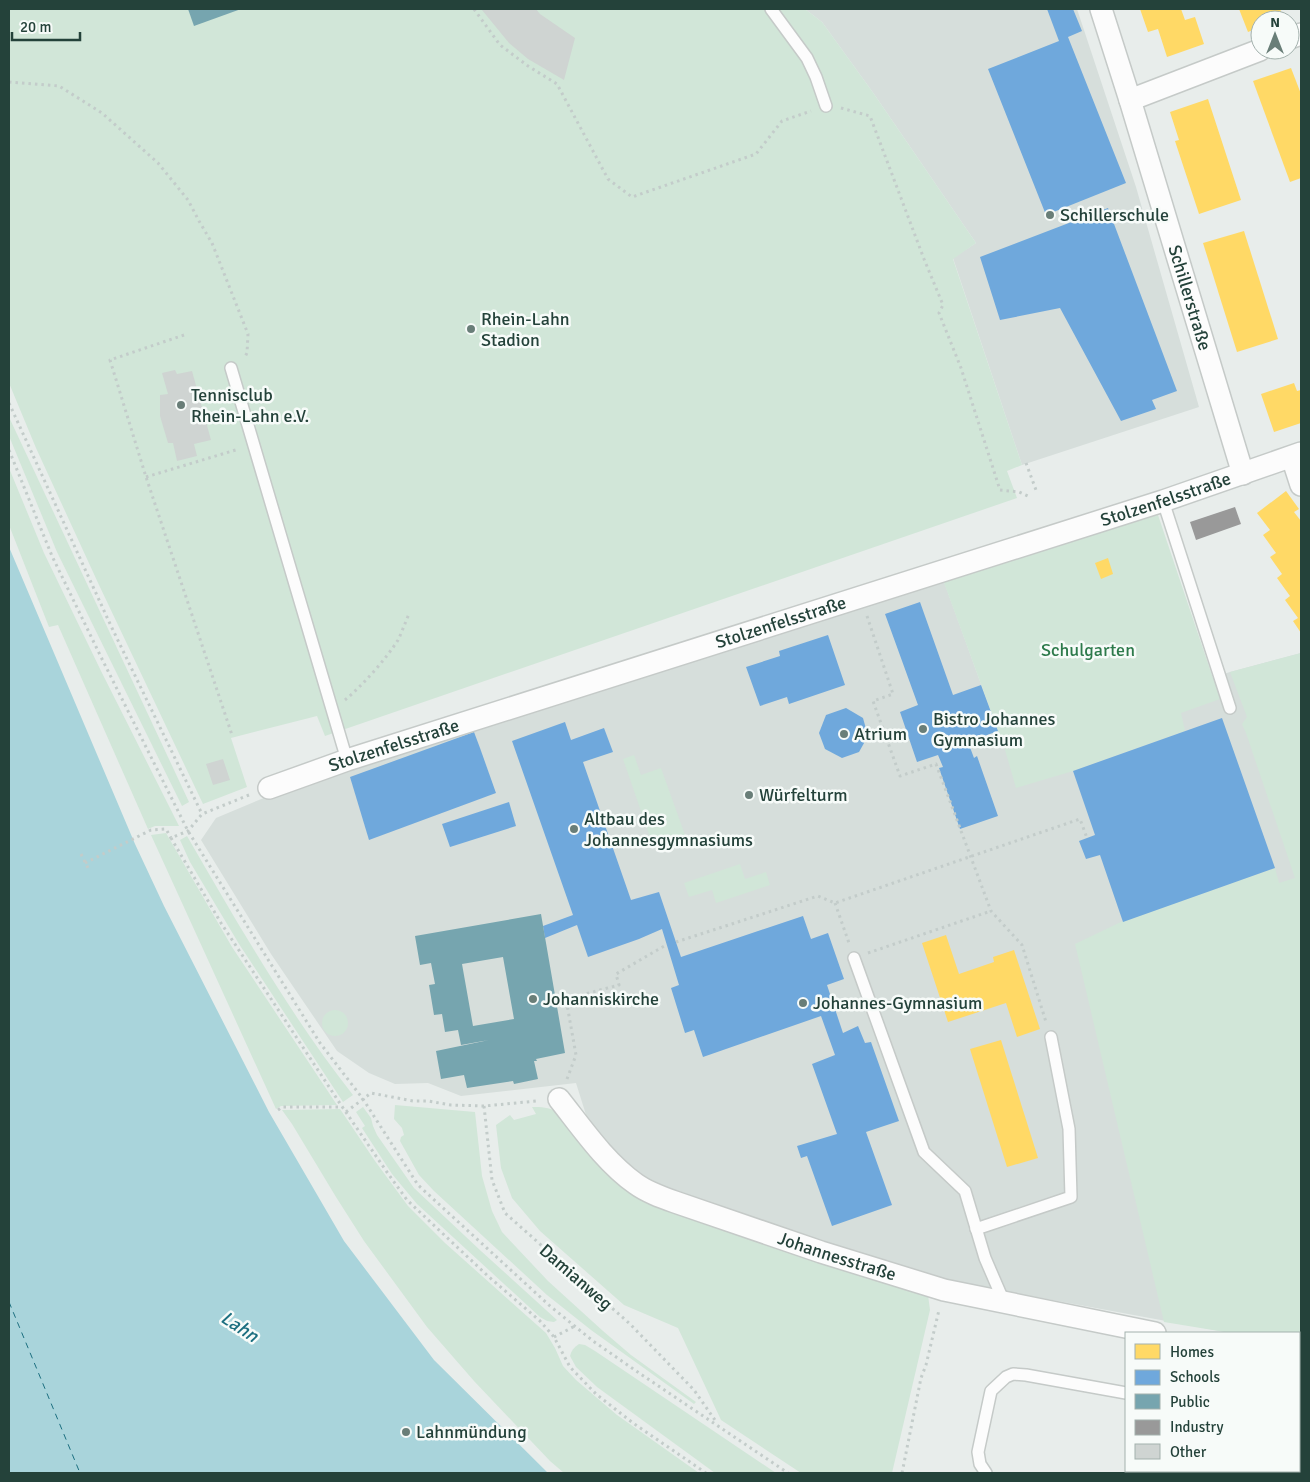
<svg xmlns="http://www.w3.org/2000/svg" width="1310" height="1482" viewBox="0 0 1310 1482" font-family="Signika,sans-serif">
	<rect width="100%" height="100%" fill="#e8edeb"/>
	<g fill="#d6dedb">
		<path d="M805,9H1077L1136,187L1199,407L1022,465L953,258L976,243L874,94L822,22Z"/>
		<path d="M943,579L998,731L1003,743L1230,672L1301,653V1334H1299V1333H1231L944,1280L823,1243L653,1182L616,1154L587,1118L576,1083L461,1096L428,1083L395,1084L369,1073L337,1051L271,954L201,840L216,818L271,795Z"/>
	</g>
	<g fill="#d1e6d8">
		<path d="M9,9H805L822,22L874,94L976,243L953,259L1022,465L1007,471L1017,498L325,736L317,716L231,738L247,787L203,804L99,585L36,448L9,383Z"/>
		<path d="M9,417L189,802L182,806L57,552L9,436Z"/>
		<path d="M9,468L44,553L101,671L179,826H155L148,829L58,625L49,627L9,525Z"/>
		<path d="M1158,515L1220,699L1181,713L1185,731L1073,771L1016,788L1003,743L998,731L943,580Z"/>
		<path d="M1301,653V1334H1299V1333H1231L1164,1322L1075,944L1123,921L1275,868L1279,883L1295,878L1246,733L1242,724L1247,717L1230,672Z"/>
		<path d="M634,755L641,775L661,768L685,835L653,846L623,759Z"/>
		<path d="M166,833L232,947L337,1105L281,1106L276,1109L151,835Z"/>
		<path d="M187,836C238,924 290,1015 353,1095L343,1102L239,944L190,862L180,840Z"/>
		<path d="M740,864L745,879L766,872L770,885L716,903L712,890L689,897L684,883Z"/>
		<circle cx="335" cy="1023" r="13"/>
		<path d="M395,1105L475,1112L482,1176L492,1211L502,1232L548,1281L603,1331L631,1355L696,1402L694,1404L591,1330L547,1295L434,1191L419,1175L400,1141L401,1137L404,1135L402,1128L394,1119Z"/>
		<path d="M363,1107L371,1118L373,1126L377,1135L414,1188L481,1251L557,1320L554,1322L547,1321L540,1317L417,1204L392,1174L362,1128L365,1126L356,1112Z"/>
		<path d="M532,1107C542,1107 548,1107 557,1112L606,1167L928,1295L930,1310L892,1473H801L721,1420L678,1328L624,1305L540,1231L512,1198L501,1168L496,1125L510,1115L514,1120L536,1114Z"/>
		<path d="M340,1109L375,1161L408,1206L445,1243L546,1333L555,1348L563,1366L576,1380L617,1415L699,1473H564L550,1461L474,1381L427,1327L364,1241L336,1197L292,1124L282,1110Z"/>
		<path d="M579,1344L585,1345L595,1351L776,1473H715L597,1387L576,1367L570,1356C571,1351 574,1347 579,1344Z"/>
	</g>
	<path fill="#a9d4db" d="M9,547L135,844L164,906L269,1112L344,1241L434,1360L548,1473H9Z"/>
	<g fill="#ffd966">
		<path d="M1140,9H1181L1185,20L1195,17L1204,44L1167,57L1158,29L1148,32Z"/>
		<path d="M1239,9H1280L1283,17L1277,20H1260V27L1248,32Z"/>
		<path d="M1291,68L1301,94V178L1290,182L1253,81Z"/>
		<path d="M1208,99L1241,200L1199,214L1175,141L1179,140L1170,112Z"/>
		<path d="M1244,231L1278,339L1237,352L1203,243Z"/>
		<path d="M1294,383L1297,391L1301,390V423L1274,432L1261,394Z"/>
		<path d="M1286,491L1299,509L1294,512L1301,521V633L1293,621L1298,618L1285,600L1290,596L1277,578L1282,574L1270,557L1276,553L1263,535L1270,530L1257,513Z"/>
		<path d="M1108,558L1113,574L1101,579L1095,563Z"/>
		<path d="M946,935L959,974L994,962L993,957L1014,950L1040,1029L1017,1037L1006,1003L948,1022L922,943Z"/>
		<path d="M1001,1040L1038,1158L1007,1167L970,1049Z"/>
	</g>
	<g fill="#6fa8dc">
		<path d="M1047,9H1073L1082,31L1068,37L1126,183L1046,215L988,69L1059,41Z"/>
		<path d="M1108,208L1177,391L1152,400L1156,409L1121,421L1060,308L1000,320L980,257Z"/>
		<path d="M920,602L953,695L981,685L998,731L968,742L974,758L977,756L998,816L960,829L939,768L943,767L938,755L917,762L900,712L918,705L885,614Z"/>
		<path d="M828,635L845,685L789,704L787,697L760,706L746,667L780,656L779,651Z"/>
		<path d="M846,708L863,718L868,736L859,752L842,758L825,749L819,733L826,715Z"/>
		<path d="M1222,718L1275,868L1123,922L1100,855L1086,859L1079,841L1095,835L1073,771Z"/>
		<path d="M565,722L571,740L604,728L613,752L583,762L631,900L659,892L681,957L803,916L811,939L828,933L844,979L827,985L843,1033L858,1026L865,1043L871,1042L899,1121L866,1132L892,1205L832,1226L807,1156L801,1158L797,1146L837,1134L812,1064L835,1055L821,1016L703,1057L694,1030L685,1033L671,988L679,985L662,929L639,939L588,957L577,925L545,938L543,926L573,915L512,741Z"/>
		<path d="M474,732L480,748L496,793L369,840L350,777Z"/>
		<path d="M509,802L516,826L450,847L442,824Z"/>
	</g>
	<g fill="#76a5af" fill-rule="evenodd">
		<path d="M188,9H241L194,26Z"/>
		<path d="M541,914L565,1053L536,1059L537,1061H534L538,1079L514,1084L513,1081L467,1088L464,1075L441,1079L436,1051L489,1040L461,1045L458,1030L445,1032L442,1014L434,1015L429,985L435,984L431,963L420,965L415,936ZM503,957L514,1019L473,1026L462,964Z"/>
	</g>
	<path fill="#999" d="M1235,507L1241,524L1196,540L1190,522Z"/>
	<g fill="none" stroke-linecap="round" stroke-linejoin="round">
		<path stroke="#1c6f80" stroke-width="1" stroke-dasharray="6 5" stroke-linecap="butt" d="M9,1302L80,1473"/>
	</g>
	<g fill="#cfd4d2">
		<path d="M483,9H536L540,14L575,38L564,80L528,59L509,43L482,10Z"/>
		<path d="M175,370L177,374L192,371L211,440L194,444L197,456L177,461L173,443H168L160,416V395L168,394L162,373Z"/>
		<path d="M223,759L230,780L213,785L206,764Z"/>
	</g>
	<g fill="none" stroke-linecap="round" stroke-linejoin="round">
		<defs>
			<g id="service">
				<path d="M771,9L807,58L816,77L826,106"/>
				<path d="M231,368L347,760"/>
				<path d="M1163,501L1230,708"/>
				<path d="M854,958L924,1152L965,1191L985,1258L1004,1302"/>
				<path d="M976,1229L1071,1197L1069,1129L1051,1037"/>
				<path d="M1299,1431L1301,1423"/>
				<path d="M986,1473L980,1464L978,1452L991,1391L1006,1377L1013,1374L1026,1375L1126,1393"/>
				<path d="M1292,1473V1471"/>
			</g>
			<g id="minor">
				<path id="s1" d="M1101,9L1130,100L1243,474"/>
				<path d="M1290,38L1301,34"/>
				<path d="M1130,100L1260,50"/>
				<path d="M1292,457L1301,485"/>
				<path id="s2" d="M269,788L347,760L1163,501L1301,453"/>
				<path id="s3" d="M559,1099C582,1128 605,1162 636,1184C647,1192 661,1197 675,1202L821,1252L944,1290L1155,1333"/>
				<path d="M1299,1350H1301"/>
			</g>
		</defs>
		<use href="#service" stroke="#c5cac8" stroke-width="14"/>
		<use href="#minor" stroke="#c5cac8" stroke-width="24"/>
		<g stroke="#c3ccca" stroke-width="3" stroke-dasharray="2.5 4" stroke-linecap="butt">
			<path d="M474,9L500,45L528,66L557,84L608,179L632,197L756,154L782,121L811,111"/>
			<path d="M9,82L59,86L102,113L158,163L188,200L199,221L212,243L248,334L247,353L244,359"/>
			<path d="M841,108L870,116L924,259L943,305L939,313L961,368L1000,490L1019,492L1030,497"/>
			<path d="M184,335L110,360L146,477L232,735"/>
			<path d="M9,403L111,626L202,814"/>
			<path d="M9,450L52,556L101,657L188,831L320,1043L363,1099L418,1185L550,1306L593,1341L642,1375L788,1473"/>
			<path d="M1026,463L1036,490"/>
			<path d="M146,477L239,449"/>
			<path d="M867,616L893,694L873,701L900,776L936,764L991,911L1022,945L1046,1022"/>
			<path d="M345,700C363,685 386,659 398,640C402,632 405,623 409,614"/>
			<path d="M249,795L202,814L188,831L171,838L221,923L341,1105L389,1175L407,1200L489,1277L540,1321L554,1337L570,1367L596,1394L633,1423L706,1473"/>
			<path d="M81,854L89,870"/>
			<path d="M85,863L151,830L166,829L171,838"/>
			<path d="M835,903L849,943"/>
			<path d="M676,942L818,896L835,903L1080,819L1087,838"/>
			<path d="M868,953L991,911"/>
			<path d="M567,1079L576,1055L566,999L619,985L616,974L666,945"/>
			<path d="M484,1106L492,1180L505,1213L630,1324L694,1390L717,1423"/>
			<path d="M278,1110L282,1107H338L341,1105"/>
			<path d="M346,1112L371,1093L413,1101H428L451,1105L484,1106L537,1101"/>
			<path d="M554,1337L575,1326"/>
			<path d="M902,1473L921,1378L926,1365L939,1310"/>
		</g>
		<use href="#service" stroke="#fcfcfc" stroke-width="11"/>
		<use href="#minor" stroke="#fcfcfc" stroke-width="21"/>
	</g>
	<g fill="#697e78" stroke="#f7fbf9" stroke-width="2">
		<circle cx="1050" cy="215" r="5"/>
		<circle cx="471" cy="329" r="5"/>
		<circle cx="181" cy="405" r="5"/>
		<circle cx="923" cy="729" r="5"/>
		<circle cx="844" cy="734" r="5"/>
		<circle cx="749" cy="795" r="5"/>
		<circle cx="574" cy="829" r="5"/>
		<circle cx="533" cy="999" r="5"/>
		<circle cx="803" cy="1003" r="5"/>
		<circle cx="406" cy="1432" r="5"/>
	</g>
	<g text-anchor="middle" stroke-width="5" stroke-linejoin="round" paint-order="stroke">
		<g font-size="18" fill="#24423a" stroke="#f7fbf9" text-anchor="start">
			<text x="1060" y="221">Schillerschule</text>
			<text x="481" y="325">Rhein-Lahn<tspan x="481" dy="21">Stadion</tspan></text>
			<text x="191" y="401">Tennisclub<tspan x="191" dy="21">Rhein-Lahn e.V.</tspan></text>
			<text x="933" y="725">Bistro Johannes<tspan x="933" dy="21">Gymnasium</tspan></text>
			<text x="854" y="740">Atrium</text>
			<text x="759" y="801">Würfelturm</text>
			<text x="584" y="825">Altbau des<tspan x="584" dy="21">Johannesgymnasiums</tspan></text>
			<text x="543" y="1005">Johanniskirche</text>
			<text x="813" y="1009">Johannes-Gymnasium</text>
			<text x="416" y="1438">Lahnmündung</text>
		</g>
		<g font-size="18" fill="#24423a" stroke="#f7fbf9">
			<text dy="6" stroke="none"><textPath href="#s1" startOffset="302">Schillerstraße</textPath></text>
			<text dy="6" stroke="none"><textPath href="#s2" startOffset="942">Stolzenfelsstraße</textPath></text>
			<text dy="6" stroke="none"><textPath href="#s2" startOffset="538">Stolzenfelsstraße</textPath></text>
			<text dy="6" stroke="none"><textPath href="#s2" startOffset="132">Stolzenfelsstraße</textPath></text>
			<text dy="6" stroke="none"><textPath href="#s3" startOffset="329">Johannesstraße</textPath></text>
			<text transform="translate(576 1277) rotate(41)" y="6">Damianweg</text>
		</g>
		<g font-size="18" fill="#2d7a4b" stroke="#f7fbf9">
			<text x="1088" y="656">Schulgarten</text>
		</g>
		<g font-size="19" font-style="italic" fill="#1c6f80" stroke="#f7fbf9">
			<text transform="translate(240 1326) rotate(33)" y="7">Lahn</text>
		</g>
	</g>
	<rect width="1310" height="1482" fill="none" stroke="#24423a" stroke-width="20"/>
	<rect x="1125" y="1332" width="175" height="140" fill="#f7fbf9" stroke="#a3b1ad"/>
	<rect x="1135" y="1344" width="25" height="15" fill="#ffd966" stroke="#a3b1ad"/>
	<text x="1170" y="1357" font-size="15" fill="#24423a">Homes</text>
	<rect x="1135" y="1370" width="25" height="15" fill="#6fa8dc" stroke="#a3b1ad"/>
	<text x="1170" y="1382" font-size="15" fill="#24423a">Schools</text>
	<rect x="1135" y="1394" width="25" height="15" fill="#76a5af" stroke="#a3b1ad"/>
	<text x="1170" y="1407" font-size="15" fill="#24423a">Public</text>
	<rect x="1135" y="1420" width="25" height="15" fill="#999999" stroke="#a3b1ad"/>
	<text x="1170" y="1432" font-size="15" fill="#24423a">Industry</text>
	<rect x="1135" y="1444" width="25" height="15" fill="#cfd4d2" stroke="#a3b1ad"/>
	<text x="1170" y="1457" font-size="15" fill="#24423a">Other</text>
	<g transform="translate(1275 35)"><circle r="24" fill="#f7fbf9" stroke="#a3b1ad"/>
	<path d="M0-4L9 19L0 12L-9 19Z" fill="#697e78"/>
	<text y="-8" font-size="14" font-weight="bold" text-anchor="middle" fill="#24423a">N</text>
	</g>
	<path d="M12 32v8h68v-8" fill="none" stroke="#24423a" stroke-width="2.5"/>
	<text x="20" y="32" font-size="15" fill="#24423a" stroke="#f7fbf9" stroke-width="4" paint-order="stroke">20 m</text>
</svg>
